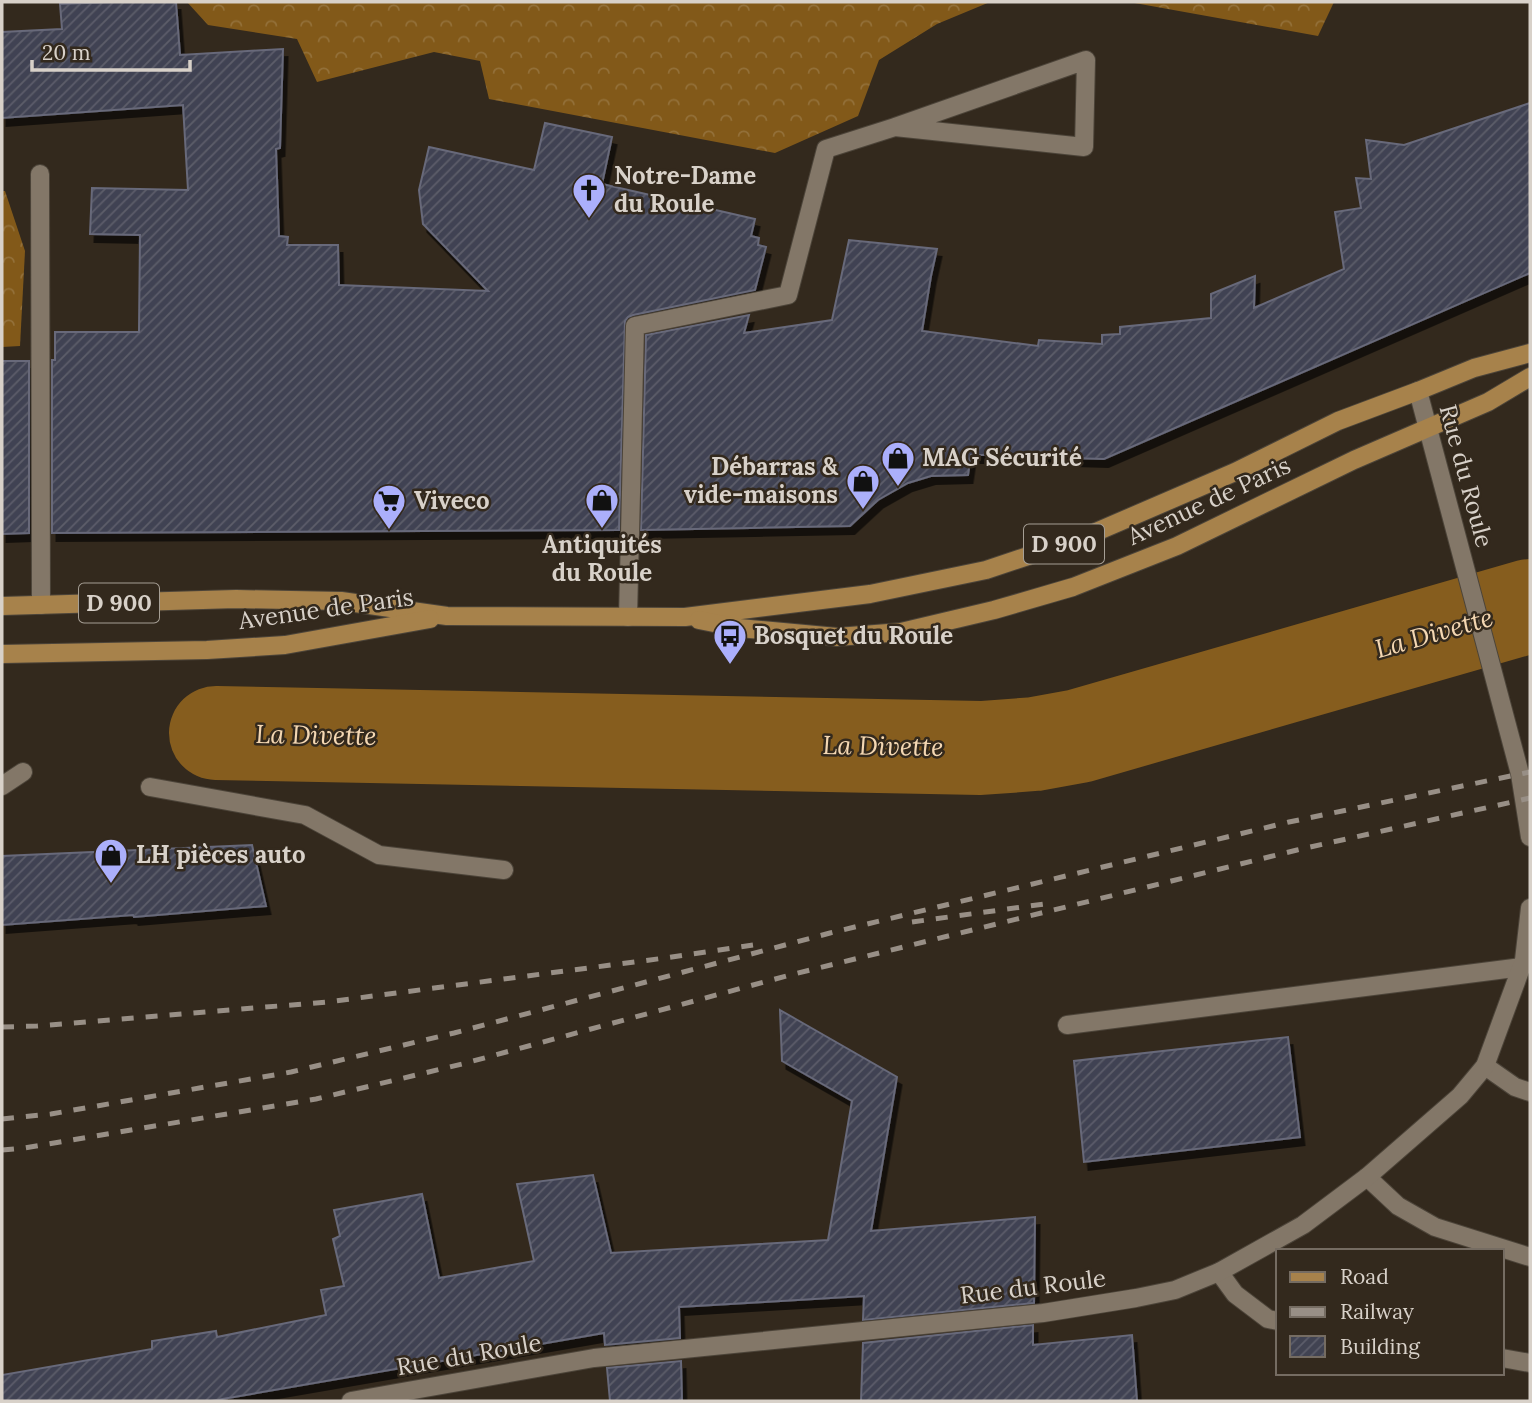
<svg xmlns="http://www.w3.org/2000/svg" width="1532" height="1403" viewBox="0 0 1532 1403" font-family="Lora,serif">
	<defs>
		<pattern id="forest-crowns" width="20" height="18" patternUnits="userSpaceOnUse" patternTransform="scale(1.75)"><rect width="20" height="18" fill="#825919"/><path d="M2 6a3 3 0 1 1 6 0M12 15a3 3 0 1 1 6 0" fill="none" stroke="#937039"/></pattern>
		<pattern id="building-hatch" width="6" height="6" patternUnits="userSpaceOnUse" patternTransform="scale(1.75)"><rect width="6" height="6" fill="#414352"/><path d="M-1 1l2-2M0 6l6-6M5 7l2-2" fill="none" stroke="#5c5d6a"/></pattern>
		<filter id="shadow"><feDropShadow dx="4.5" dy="8" stdDeviation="0" flood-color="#0009"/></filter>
	</defs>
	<rect width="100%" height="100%" fill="#33291d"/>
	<g fill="url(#forest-crowns)">
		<path d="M187,2H990L937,24L879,60L858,116L775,153L489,99L480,61L434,52L317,82L297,39L208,25Z"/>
		<path d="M1129,2H1334L1318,36Z"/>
		<path d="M2,191H5L25,251L20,346L2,347Z"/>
	</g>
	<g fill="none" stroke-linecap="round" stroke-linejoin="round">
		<path stroke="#865d1e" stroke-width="94" d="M216,733L981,748L1035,744L1079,736L1530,606"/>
	</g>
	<g fill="url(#building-hatch)" stroke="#67697a" stroke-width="2" filter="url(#shadow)">
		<path d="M113,2H176L180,55L283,49L280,148L276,149L279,236L288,237L287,245H338L339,285L488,291L423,224L419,190L429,147L534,170L545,123L612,137L602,184L755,219L751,236L759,238L758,245L766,247L755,290L633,315L628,317L625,321L619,530L52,533V360H55V332H139L140,235L90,234L92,188L188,190L183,105L2,118V32L62,29L60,4Z"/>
		<path d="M1530,103V273L1104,459L1070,458V455H971L968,475L931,476L908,483L878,500L850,526L641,530L646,335L749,315L744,333L832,320L849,240L937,249L931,276L922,331L1038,346L1039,340L1102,344V335L1120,334V327L1211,318V294L1255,276L1254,308L1344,269L1335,212L1361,208L1356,178L1371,179L1366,140L1404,145Z"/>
		<path d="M2,361H29V533L2,534Z"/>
		<path d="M252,845L266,906L134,917L133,915L2,925V856Z"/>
		<path d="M780,1010L897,1077L871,1231L1035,1217L1034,1303L863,1320L864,1296L679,1307L680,1338L605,1345L604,1333L211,1401H2V1375L152,1349V1341L216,1331L217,1337L326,1315L321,1290L344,1286L333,1239L340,1236L334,1210L422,1194L439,1278L534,1261L517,1184L593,1175L611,1253L828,1240L852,1101L782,1061Z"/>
		<path d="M1288,1037L1300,1137L1084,1162L1074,1061Z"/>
		<path d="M1033,1325V1345L1132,1335L1137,1401H861L863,1343Z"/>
		<path d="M681,1361L682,1401H610L607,1368Z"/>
	</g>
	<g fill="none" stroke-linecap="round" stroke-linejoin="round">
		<defs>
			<g id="service">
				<path d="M40,174L41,605"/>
				<path d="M2,786L23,772"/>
				<path d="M150,787L305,815L379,855L504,870"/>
				<path d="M1067,1025L1522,967"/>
			</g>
			<g id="minor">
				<path d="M628,617L635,326L788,295L826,149L895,127L1086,60L1084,147L895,127"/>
				<path d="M1485,1066L1515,1087L1530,1092"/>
				<path d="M1367,1177L1398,1206L1435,1227L1530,1257"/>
				<path d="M1219,1272L1235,1294L1268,1319L1278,1321"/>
				<path d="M1502,1358L1530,1363"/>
			</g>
			<g id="tertiary">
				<path d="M1418,391L1520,774L1530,837"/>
				<path d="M351,1401L594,1358L1043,1313L1136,1298L1175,1290L1219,1272L1303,1225L1367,1177L1460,1096L1485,1066L1524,960L1530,908"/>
			</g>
			<g id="primary">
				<path d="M2,606L236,599L341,601L447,616L685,617L870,594L986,570L1082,538L1235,472L1338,421L1418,391L1474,368L1530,353"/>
				<path d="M699,620L739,628L837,637L901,632L994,610L1073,587L1177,546L1354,460L1488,402L1530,377"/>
				<path d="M2,654L207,650L285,645L430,619"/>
			</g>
		</defs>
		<use href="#service" stroke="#4c4439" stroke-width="20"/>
		<use href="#minor" stroke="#4c4439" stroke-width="20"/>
		<use href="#tertiary" stroke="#4c4439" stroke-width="20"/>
		<use href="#primary" stroke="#4c4439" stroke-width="20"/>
		<use href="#service" stroke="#837768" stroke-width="18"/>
		<use href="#minor" stroke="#837768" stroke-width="18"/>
		<use href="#tertiary" stroke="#837768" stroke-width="18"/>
		<use href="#primary" stroke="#a7824b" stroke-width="18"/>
		<g stroke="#988f86" stroke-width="5" stroke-dasharray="12 12" stroke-linecap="butt">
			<path d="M912,922L1044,904"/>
			<path d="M2,1027L37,1026L327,1002L665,958L753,945"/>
			<path d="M2,1119L51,1114L291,1072L454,1033L830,933L1289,822L1530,772"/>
			<path d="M2,1150L24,1148L316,1099L462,1064L790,975L1297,850L1530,798"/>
		</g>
	</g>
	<defs>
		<symbol id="church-pin" viewBox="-11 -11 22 30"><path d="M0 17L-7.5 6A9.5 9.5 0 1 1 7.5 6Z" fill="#abaffb" stroke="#33291d"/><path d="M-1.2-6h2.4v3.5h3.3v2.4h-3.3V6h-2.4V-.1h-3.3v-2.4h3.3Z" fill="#111"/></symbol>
		<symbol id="shop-pin" viewBox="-11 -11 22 30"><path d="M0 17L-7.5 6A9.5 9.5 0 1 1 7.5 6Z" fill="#abaffb" stroke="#33291d"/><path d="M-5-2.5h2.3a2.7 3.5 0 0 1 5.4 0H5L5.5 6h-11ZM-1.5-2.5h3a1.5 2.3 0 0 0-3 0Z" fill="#111"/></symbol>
		<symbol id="supermarket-pin" viewBox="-11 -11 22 30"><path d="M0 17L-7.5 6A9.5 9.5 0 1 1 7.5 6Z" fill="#abaffb" stroke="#33291d"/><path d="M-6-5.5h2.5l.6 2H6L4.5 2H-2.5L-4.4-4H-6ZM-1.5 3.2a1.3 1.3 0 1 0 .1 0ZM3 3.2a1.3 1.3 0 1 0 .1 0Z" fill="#111"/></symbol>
		<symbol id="bus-pin" viewBox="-11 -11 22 30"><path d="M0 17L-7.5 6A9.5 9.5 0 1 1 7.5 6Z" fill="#abaffb" stroke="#33291d"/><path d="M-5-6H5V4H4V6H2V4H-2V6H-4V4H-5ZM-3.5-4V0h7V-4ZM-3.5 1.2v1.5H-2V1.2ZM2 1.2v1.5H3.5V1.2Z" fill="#111"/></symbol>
	</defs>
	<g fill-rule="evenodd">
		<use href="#church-pin" x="570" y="171" width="38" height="52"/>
		<use href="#shop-pin" x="879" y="439" width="38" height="52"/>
		<use href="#shop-pin" x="844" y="462" width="38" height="52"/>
		<use href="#shop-pin" x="583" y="481" width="38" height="52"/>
		<use href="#supermarket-pin" x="370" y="482" width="38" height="52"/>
		<use href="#bus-pin" x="711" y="617" width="38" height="52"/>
		<use href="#shop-pin" x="92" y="836" width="38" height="52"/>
	</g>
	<g text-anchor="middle" stroke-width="5" stroke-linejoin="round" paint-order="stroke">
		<g fill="#33291d" stroke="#a69f95" stroke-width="2">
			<rect x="1024" y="524.5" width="80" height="39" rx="5"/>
			<rect x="79" y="583.5" width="80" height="39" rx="5"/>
		</g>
		<g font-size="23" font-weight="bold" fill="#d8d1c9">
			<text x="1064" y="552">D 900</text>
			<text x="119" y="611">D 900</text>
		</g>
		<g font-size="24" font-weight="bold" fill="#d8d1c9" stroke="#33291d" text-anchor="start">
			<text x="614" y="184">Notre-Dame<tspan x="614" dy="28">du Roule</tspan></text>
			<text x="922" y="466">MAG Sécurité</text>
			<text x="838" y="475" text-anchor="end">Débarras &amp;<tspan x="838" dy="28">vide-maisons</tspan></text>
			<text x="414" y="509">Viveco</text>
			<text x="602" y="553" text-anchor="middle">Antiquités<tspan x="602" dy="28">du Roule</tspan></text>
			<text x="754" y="644">Bosquet du Roule</text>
			<text x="136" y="863">LH pièces auto</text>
		</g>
		<g font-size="24" fill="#d8d1c9" stroke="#33291d">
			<text transform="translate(1466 476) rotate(75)" y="8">Rue du Roule</text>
			<text transform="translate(1209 501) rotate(-25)" y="8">Avenue de Paris</text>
			<text transform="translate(326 609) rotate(-8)" y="8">Avenue de Paris</text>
			<text transform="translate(1033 1287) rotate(-7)" y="8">Rue du Roule</text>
			<text transform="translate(469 1355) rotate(-10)" y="8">Rue du Roule</text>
		</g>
		<g font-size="26" font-style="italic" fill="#f4d7b2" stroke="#33291d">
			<text transform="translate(1434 633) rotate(-16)" y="9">La Divette</text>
			<text transform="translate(316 735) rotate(1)" y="9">La Divette</text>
			<text transform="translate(883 746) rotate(1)" y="9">La Divette</text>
		</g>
	</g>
	<rect width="1532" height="1403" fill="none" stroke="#d8d1c9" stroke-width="7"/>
	<rect x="1276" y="1249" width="228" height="126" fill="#33291d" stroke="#756c62" stroke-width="2"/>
	<rect x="1290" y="1272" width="35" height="10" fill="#a7824b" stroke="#756c62" stroke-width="2"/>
	<text x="1340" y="1284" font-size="21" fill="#d8d1c9">Road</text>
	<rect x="1290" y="1307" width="35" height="10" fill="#988f86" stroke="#756c62" stroke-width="2"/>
	<text x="1340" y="1319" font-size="21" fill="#d8d1c9">Railway</text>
	<rect x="1290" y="1336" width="35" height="21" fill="url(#building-hatch)" stroke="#756c62" stroke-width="2"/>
	<text x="1340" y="1354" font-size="21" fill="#d8d1c9">Building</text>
	<path d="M32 60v10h158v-10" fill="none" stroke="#d8d1c9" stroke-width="3.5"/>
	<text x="42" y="60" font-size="21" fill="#d8d1c9" stroke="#33291d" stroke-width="5" paint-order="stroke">20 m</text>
</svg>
